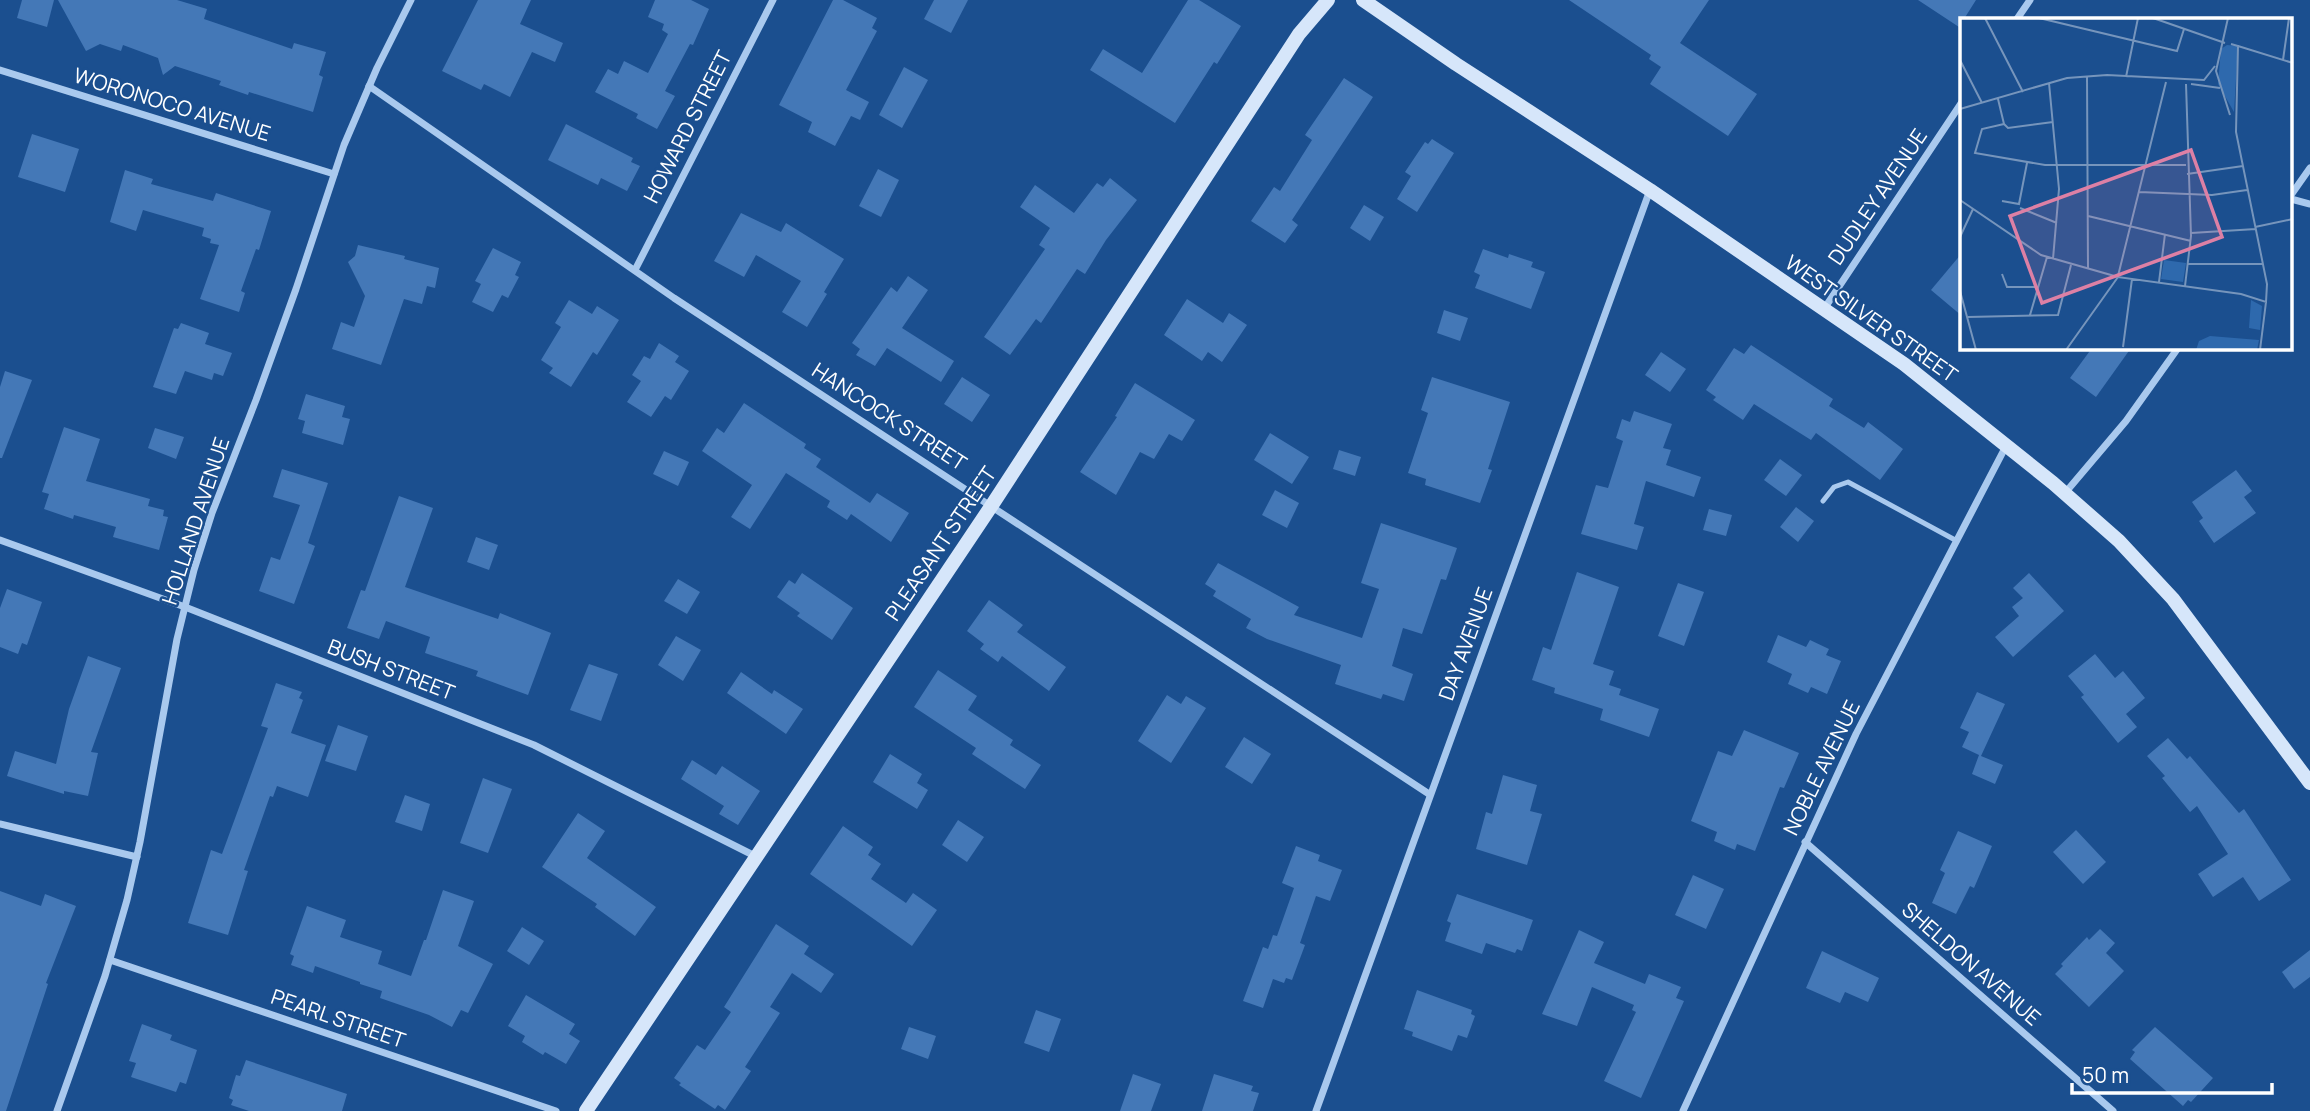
<svg xmlns="http://www.w3.org/2000/svg" width="2310" height="1111" viewBox="0 0 2310 1111" font-family="Manrope,sans-serif">
	<rect width="100%" height="100%" fill="#1b4f8f"/>
	<g fill="#4478b7">
		<path d="M22,0H54L47,27L17,18Z"/>
		<path d="M58,0H177L207,9L204,19L292,49L294,43L326,52L319,75L323,77L313,112L249,92L248,95L219,85L221,81L175,66L163,75L158,58L123,45L121,51L100,44L86,51Z"/>
		<path d="M478,0H531L520,24L563,43L555,62L532,52L510,97L484,84L481,90L442,71Z"/>
		<path d="M655,0H691L709,9L693,45L690,44L665,91L675,96L657,129L636,118L638,114L595,92L608,69L618,74L624,61L648,73L668,34L662,30L664,24L648,17Z"/>
		<path d="M833,0H843L877,18L872,28L877,31L846,90L869,102L860,120L851,116L835,146L808,132L812,122L779,105Z"/>
		<path d="M934,0H968L951,33L924,19Z"/>
		<path d="M1188,0H1199L1241,26L1217,64L1214,62L1175,123L1090,70L1103,49L1142,73Z"/>
		<path d="M1569,0H1709L1680,43L1757,94L1728,136L1650,84L1661,67L1649,59L1651,55Z"/>
		<path d="M1918,0H1976L1964,19H1962L1959,27Z"/>
		<path d="M904,67L928,80L902,128L879,115Z"/>
		<path d="M1344,78L1373,97L1292,220L1298,225L1285,243L1251,221L1274,187L1280,191L1312,140L1305,135L1307,132Z"/>
		<path d="M566,124L633,158L631,162L640,166L627,191L601,178L598,185L548,160Z"/>
		<path d="M32,134L79,149L65,192L18,177Z"/>
		<path d="M1432,139L1454,153L1417,212L1397,199L1411,176L1405,172L1425,142L1428,144Z"/>
		<path d="M878,169L899,180L881,217L859,206Z"/>
		<path d="M125,170L153,179L151,184L213,201L216,193L271,211L259,250L256,249L241,291L245,293L239,312L200,299L219,245L210,243L211,239L202,236L204,228L143,210L136,231L110,222Z"/>
		<path d="M1110,178L1137,200L1106,240L1085,274L1077,269L1041,323L1036,319L1010,355L984,337L1045,249L1039,245L1050,228L1020,207L1035,185L1074,213L1097,183L1103,187Z"/>
		<path d="M1364,205L1384,217L1370,241L1350,228Z"/>
		<path d="M741,213L781,232L786,223L844,259L824,292L827,294L807,327L782,312L801,281L756,255L744,277L714,261Z"/>
		<path d="M358,245L405,256L404,259L439,268L435,288L427,286L422,304L404,299L381,365L332,349L341,322L354,327L365,296L348,262L355,256Z"/>
		<path d="M493,248L521,262L515,275L519,277L508,298L502,295L493,312L472,302L481,284L475,281Z"/>
		<path d="M1483,249L1508,258L1509,254L1533,262L1531,267L1545,272L1531,309L1475,288L1480,275L1474,272Z"/>
		<path d="M1962,253V316L1931,290Z"/>
		<path d="M908,276L928,290L902,328L954,361L941,382L887,348L875,366L856,355L860,349L852,343L891,287L897,292Z"/>
		<path d="M1187,299L1223,323L1229,313L1247,325L1222,362L1208,352L1202,361L1164,335Z"/>
		<path d="M569,300L592,314L597,306L619,320L597,355L593,352L571,387L549,373L553,368L541,360L561,327L555,323Z"/>
		<path d="M1444,310L1468,318L1460,341L1437,333Z"/>
		<path d="M181,323L209,333L205,344L232,353L223,376L214,373L212,380L185,371L176,394L153,387L174,328L178,329Z"/>
		<path d="M659,343L679,356L675,362L689,371L671,400L665,396L651,417L627,402L641,381L632,375L644,356L650,359Z"/>
		<path d="M1751,345L1833,399L1829,406L1864,428L1868,422L1903,449L1880,480L1816,433L1811,440L1754,404L1743,420L1713,400L1716,397L1706,390L1734,348L1744,354Z"/>
		<path d="M2092,348H2131L2096,397L2070,378Z"/>
		<path d="M1661,352L1686,369L1670,392L1645,375Z"/>
		<path d="M5,371L32,380L2,458H0V387Z"/>
		<path d="M962,377L990,395L972,422L944,404Z"/>
		<path d="M1432,377L1510,402L1488,469L1492,470L1480,503L1425,485L1426,479L1408,473L1428,413L1421,410Z"/>
		<path d="M1135,383L1195,420L1182,441L1169,434L1154,459L1140,452L1116,495L1080,472L1117,417L1115,416Z"/>
		<path d="M306,394L345,406L342,417L350,419L343,445L302,433L305,421L298,419Z"/>
		<path d="M744,403L806,444L804,448L821,459L816,467L870,503L877,493L909,513L891,542L851,514L847,520L827,507L830,501L786,473L750,529L731,517L752,485L702,451L717,428L724,433Z"/>
		<path d="M1634,411L1672,424L1663,448L1671,450L1666,465L1701,477L1694,497L1646,481L1634,524L1644,527L1637,550L1581,534L1596,485L1608,488L1623,441L1616,438L1622,419L1630,422Z"/>
		<path d="M64,427L100,439L86,481L150,499L148,506L164,510L163,516L168,517L159,550L113,537L116,527L74,515L73,519L44,509L49,494L42,492Z"/>
		<path d="M155,428L184,437L176,459L148,448Z"/>
		<path d="M1270,433L1309,457L1292,484L1254,460Z"/>
		<path d="M1339,450L1361,457L1355,476L1333,469Z"/>
		<path d="M664,451L689,462L678,486L653,474Z"/>
		<path d="M1780,459L1802,475L1786,496L1764,480Z"/>
		<path d="M282,469L328,483L308,543L315,546L294,604L259,591L271,557L280,560L300,505L273,497Z"/>
		<path d="M2236,470L2252,491L2244,497L2256,513L2214,543L2199,521L2203,518L2192,502Z"/>
		<path d="M1275,490L1299,503L1287,528L1262,515Z"/>
		<path d="M399,496L433,508L405,587L498,619L500,613L551,633L528,695L476,676L478,671L425,653L430,637L386,621L379,639L347,628L361,590L365,591Z"/>
		<path d="M1796,507L1814,521L1798,542L1780,527Z"/>
		<path d="M1709,509L1732,515L1726,536L1703,530Z"/>
		<path d="M1381,523L1457,548L1446,580L1441,579L1422,634L1403,628L1392,666L1413,674L1404,701L1383,694L1381,699L1335,684L1341,665L1267,639L1246,628L1251,619L1213,596L1216,591L1205,584L1218,563L1299,607L1294,615L1362,638L1379,589L1361,583Z"/>
		<path d="M476,537L498,545L489,570L467,562Z"/>
		<path d="M1577,572L1619,587L1593,664L1614,671L1609,685L1621,689L1619,695L1659,709L1649,737L1600,720L1603,709L1554,693L1555,688L1532,680L1543,647L1551,650Z"/>
		<path d="M802,573L853,608L832,640L797,616L800,613L777,597L789,580L795,584Z"/>
		<path d="M2029,573L2064,611L2013,657L1995,637L2019,616L2012,607L2023,598L2013,588Z"/>
		<path d="M678,579L700,592L687,614L664,601Z"/>
		<path d="M1678,583L1704,592L1684,646L1658,636Z"/>
		<path d="M7,589L42,602L27,645L22,643L18,654L0,647V608Z"/>
		<path d="M989,600L1023,625L1017,632L1066,667L1049,691L1002,656L998,662L980,649L984,644L967,631Z"/>
		<path d="M1778,635L1806,647L1810,640L1829,649L1826,655L1841,661L1827,694L1811,687L1808,693L1788,684L1792,674L1767,662Z"/>
		<path d="M676,636L701,650L683,681L658,665Z"/>
		<path d="M2095,654L2115,678L2123,671L2145,698L2126,714L2137,727L2118,743L2081,697L2084,695L2068,676Z"/>
		<path d="M88,656L121,668L91,752L98,753L88,796L64,791V794L7,776L15,751L56,764L69,709Z"/>
		<path d="M589,664L618,674L601,721L570,710Z"/>
		<path d="M938,670L977,696L968,710L1013,740L1010,745L1041,765L1025,789L972,754L976,748L914,707Z"/>
		<path d="M741,672L772,694L774,690L803,709L786,734L727,693Z"/>
		<path d="M276,683L302,692L299,698L303,700L291,733L326,745L308,797L277,786L273,797L270,796L244,870L248,871L228,935L188,923L211,850L222,854L268,728L261,726Z"/>
		<path d="M1977,692L2005,704L1981,756L2003,765L1995,784L1972,774L1979,755L1962,747L1969,732L1960,728Z"/>
		<path d="M1167,695L1181,704L1186,696L1206,708L1171,763L1138,741Z"/>
		<path d="M338,725L368,736L356,771L325,761Z"/>
		<path d="M1744,730L1799,753L1784,788L1780,787L1755,851L1737,844L1735,850L1714,841L1717,832L1691,821L1718,751L1732,756Z"/>
		<path d="M1244,737L1271,754L1252,784L1225,767Z"/>
		<path d="M2168,738L2187,759L2190,756L2239,813L2244,809L2291,880L2259,901L2243,877L2213,897L2198,874L2228,854L2197,806L2190,812L2162,778L2165,776L2147,756Z"/>
		<path d="M890,754L922,774L917,783L928,790L917,809L873,782Z"/>
		<path d="M692,760L716,775L722,766L760,791L738,825L719,814L724,806L681,779Z"/>
		<path d="M1503,775L1537,785L1530,811L1542,814L1527,865L1476,849L1486,812L1492,814Z"/>
		<path d="M483,778L512,789L488,853L460,843Z"/>
		<path d="M405,795L430,804L422,831L395,822Z"/>
		<path d="M578,813L605,831L587,858L656,907L635,936L595,907L597,904L542,867Z"/>
		<path d="M958,820L984,837L967,862L942,845Z"/>
		<path d="M843,826L873,847L868,855L881,864L871,879L906,903L913,893L937,910L912,946L810,874Z"/>
		<path d="M2076,830L2106,862L2083,884L2053,852Z"/>
		<path d="M1958,831L1992,846L1974,888L1970,886L1956,914L1932,903L1945,873L1940,870Z"/>
		<path d="M1296,846L1320,855L1318,861L1342,870L1330,901L1316,896L1300,943L1305,945L1292,980L1286,978L1284,983L1273,979L1263,1008L1243,1001L1263,947L1268,949L1273,935L1277,936L1294,888L1282,883Z"/>
		<path d="M1693,875L1724,889L1706,929L1675,915Z"/>
		<path d="M443,890L474,901L458,946L493,964L468,1013L461,1010L452,1027L429,1015L380,998L382,991L360,984V982L315,966L313,973L291,965L294,956L290,954L307,906L346,920L340,937L382,951L378,964L411,976L424,940H426Z"/>
		<path d="M0,891L41,906L45,894L76,906L46,983L48,984L6,1111H0Z"/>
		<path d="M1457,894L1533,920L1522,951L1517,949L1515,953L1486,943L1482,954L1445,941L1451,923L1447,921Z"/>
		<path d="M776,924L809,946L804,954L834,974L821,993L792,973L770,1007L780,1013L745,1067L751,1071L725,1110L718,1105L715,1109L679,1085L681,1083L674,1078L697,1045L705,1050L731,1012L724,1007Z"/>
		<path d="M522,927L544,941L529,965L507,951Z"/>
		<path d="M2100,929L2115,943L2106,953L2124,971L2089,1007L2055,974L2063,966L2061,964L2087,937L2089,940Z"/>
		<path d="M1579,930L1604,942L1594,963L1645,984L1649,974L1681,987L1676,998L1684,1001L1641,1098L1604,1081L1636,1012L1632,1010L1634,1005L1592,987L1577,1026L1542,1014Z"/>
		<path d="M2310,950V977L2294,989L2282,972Z"/>
		<path d="M1822,951L1879,978L1868,1002L1845,992L1840,1003L1806,988Z"/>
		<path d="M1417,990L1472,1010L1471,1014L1475,1016L1467,1038L1458,1035L1452,1051L1412,1036L1413,1032L1404,1029Z"/>
		<path d="M526,995L575,1024L569,1034L580,1041L566,1064L545,1052L543,1055L522,1042L525,1036L508,1026Z"/>
		<path d="M1036,1010L1061,1019L1049,1052L1024,1043Z"/>
		<path d="M142,1024L172,1035L170,1040L197,1050L186,1084L180,1082L176,1092L131,1077L136,1063L129,1061Z"/>
		<path d="M909,1027L936,1036L928,1059L901,1049Z"/>
		<path d="M2155,1027L2213,1078L2191,1102L2188,1100L2183,1106L2130,1059L2135,1052L2132,1050Z"/>
		<path d="M246,1060L347,1094L342,1111H249L231,1105L233,1100L229,1098L236,1075L240,1076Z"/>
		<path d="M1133,1074L1161,1084L1151,1111H1120Z"/>
		<path d="M1214,1074L1253,1086L1251,1091L1259,1093L1253,1111H1202Z"/>
	</g>
	<g fill="none" stroke-linecap="round" stroke-linejoin="round">
		<path stroke="#a9c9ee" stroke-width="5" d="M1823,501L1834,487L1848,482L1957,541"/>
		<g stroke="#a9c9ee" stroke-width="7">
			<path d="M2017,19L2030,0"/>
			<path d="M0,70L334,174"/>
			<path d="M369,86L674,298L1429,794"/>
			<path d="M2291,195L2310,168"/>
			<path d="M2291,199L2310,204"/>
			<path d="M635,270L773,0"/>
			<path d="M1824,309L1962,102"/>
			<path d="M2065,493L2126,421L2178,348"/>
			<path d="M0,540L185,607L534,745L757,857"/>
			<path d="M0,824L137,857"/>
			<path d="M1805,842L2113,1111"/>
			<path d="M110,960L556,1111"/>
			<path d="M57,1111L105,976L127,900L140,842L177,639L194,570L212,513L256,400L296,289L344,145L377,68L411,0"/>
			<path d="M1316,1111L1650,190"/>
			<path d="M1683,1111L1856,734L2006,446"/>
		</g>
		<g stroke="#d6e6fa" stroke-width="14">
			<path d="M1363,0L1456,64L1650,190L1904,364L2053,483L2119,541L2173,599L2310,783"/>
			<path d="M586,1111L992,505L1299,34L1328,0"/>
		</g>
	</g>
	<g text-anchor="middle" stroke-width="5" stroke-linejoin="round" paint-order="stroke">
		<g font-size="21" fill="#fff" stroke="#1b4f8f">
			<text transform="translate(172 105) rotate(17)" y="7">WORONOCO AVENUE</text>
			<text transform="translate(688 127) rotate(-63)" y="7">HOWARD STREET</text>
			<text transform="translate(1878 197) rotate(-56)" y="7">DUDLEY AVENUE</text>
			<text transform="translate(1871 319) rotate(35)" y="7">WEST SILVER STREET</text>
			<text transform="translate(889 417) rotate(33)" y="7">HANCOCK STREET</text>
			<text transform="translate(196 521) rotate(-72)" y="7">HOLLAND AVENUE</text>
			<text transform="translate(941 544) rotate(-56)" y="7">PLEASANT STREET</text>
			<text transform="translate(1466 644) rotate(-70)" y="7">DAY AVENUE</text>
			<text transform="translate(391 670) rotate(21)" y="7">BUSH STREET</text>
			<text transform="translate(1822 768) rotate(-64)" y="7">NOBLE AVENUE</text>
			<text transform="translate(1971 964) rotate(41)" y="7">SHELDON AVENUE</text>
			<text transform="translate(338 1019) rotate(19)" y="7">PEARL STREET</text>
		</g>
	</g>
	<g transform="translate(1960 18)">
		<rect width="332" height="332" fill="#1b4f8f"/>
		<path d="M267,27L278,28L274,94L258,66L261,31ZM204,242L226,245L223,264L201,261ZM291,282L302,288L300,312L289,310ZM250,318L299,322L297,332H236L239,323Z" fill="#2e69ad"/>
		<path fill="none" stroke="#7695bc" stroke-width="2" d="M25,0L63,74M79,0L217,33L224,11M193,0L265,25M268,0L256,53L270,97M278,28L333,45M0,42L22,85M323,42L329,0M127,58L128,251M166,59L178,0M89,65L99,171L93,241M231,66L260,70M38,81L44,106M0,91L107,60L147,57L244,62L255,48M44,106L22,111L15,135L85,147H226M44,106L48,110L93,104M227,156L283,148M179,174L252,177L287,172M0,182L81,237L158,259M42,183L59,186L67,145M60,190L97,205M128,198L231,223M295,209L333,201M231,215L296,211M0,219L13,191M228,246H302M42,256L47,269H78M158,258L206,64M199,264L205,216M225,268L231,218L226,66M0,273L16,332M70,297L87,239M8,299L98,297L111,247M163,329L172,261M106,332L158,259L281,276L306,284L307,266L276,114L278,28L271,26M300,332L306,284"/>
		<path fill="#dd80a5" fill-opacity="0.15" stroke="#dd80a5" stroke-width="3.5" d="M231,132L262,219L82,285L50,198Z"/>
		<rect width="332" height="332" fill="none" stroke="#fff" stroke-width="3.5"/>
	</g>
	<path d="M2072 1083v10h200v-10" fill="none" stroke="#ffffff" stroke-width="3.5"/>
	<text x="2082" y="1083" font-size="21" fill="#ffffff" stroke="#1b4f8f" stroke-width="5" paint-order="stroke">50 m</text>
</svg>
